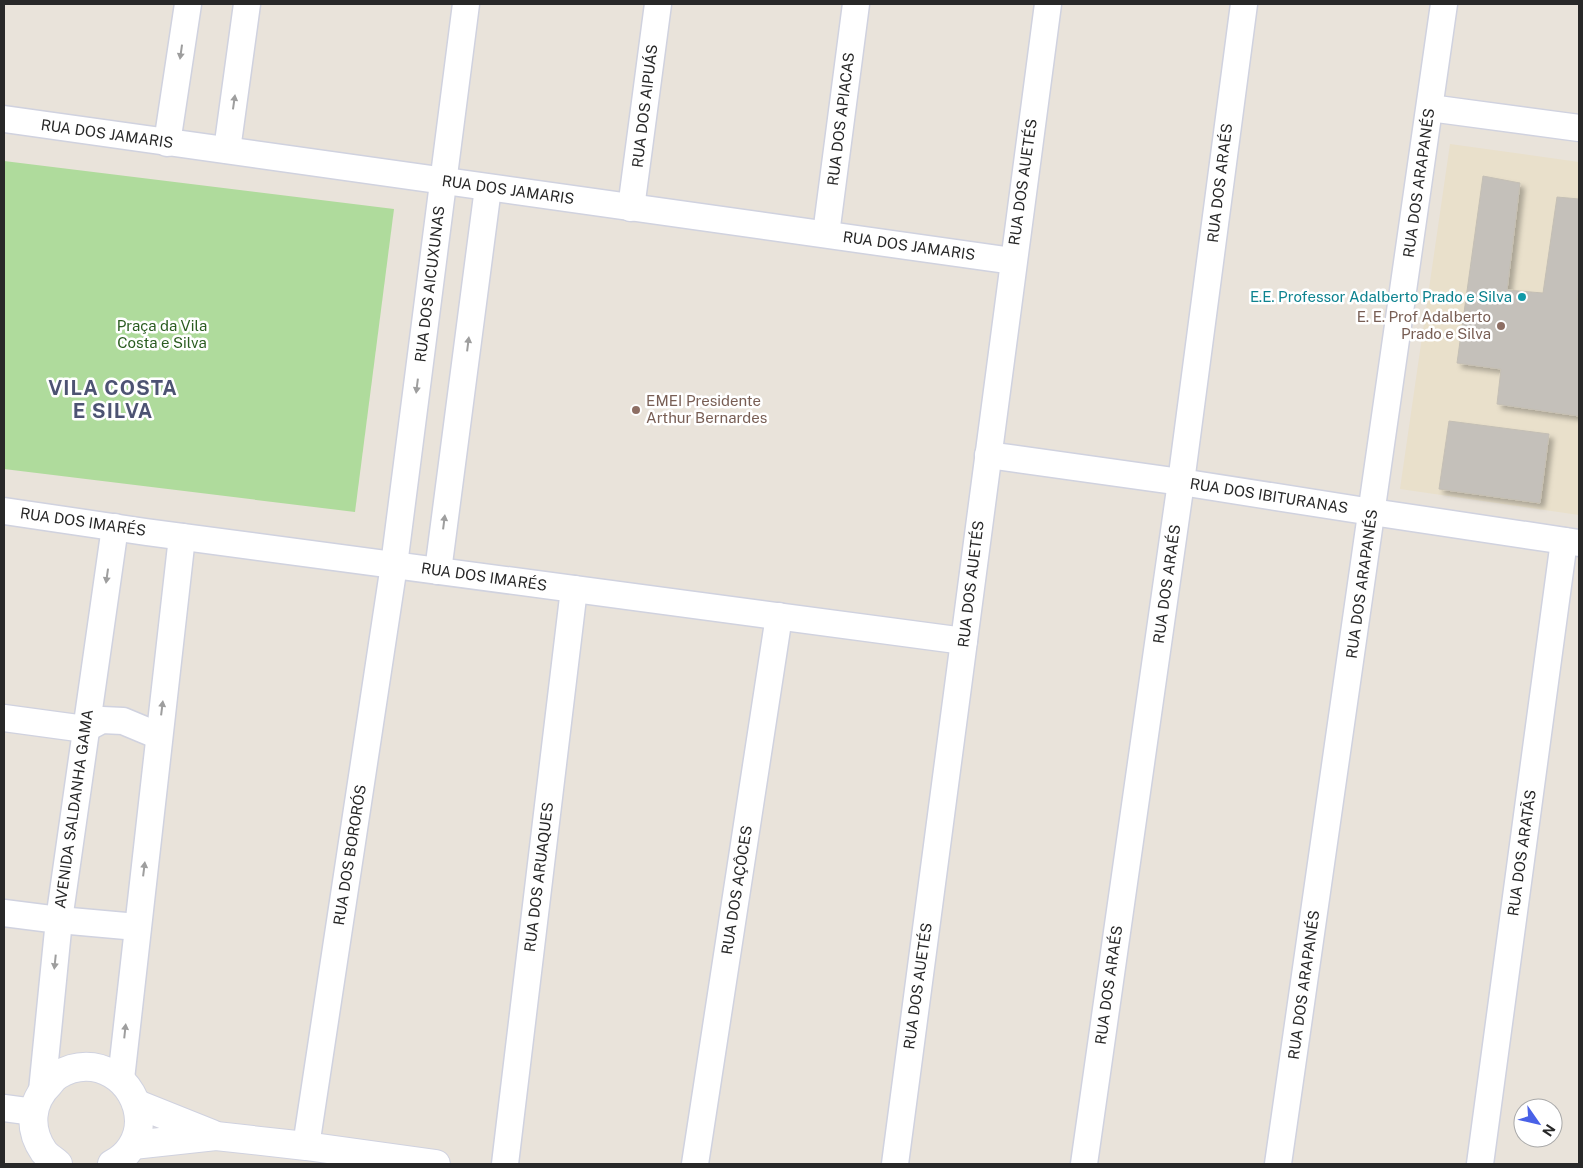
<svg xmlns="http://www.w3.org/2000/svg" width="1583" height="1168" viewBox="0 0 1583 1168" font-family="'Public Sans',sans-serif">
	<defs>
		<filter id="shadow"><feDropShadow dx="4.5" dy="4.5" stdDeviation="2.5" flood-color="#0004"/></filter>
	</defs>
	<rect width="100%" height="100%" fill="#e9e3da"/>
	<path fill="#e9e0cb" d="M1450,144L1579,162V515L1400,489Z"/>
	<path fill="#afdb9c" d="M4,161L394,209L355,512L4,469Z"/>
	<g fill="#c4c0ba" stroke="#c4bfb5" filter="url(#shadow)">
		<path d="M1483,176L1520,183L1507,290L1543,293L1557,197L1579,199V284L1577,300H1579V416L1497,404L1501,369L1457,363Z"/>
		<path d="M1449,421L1549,434L1540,503L1439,489Z"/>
	</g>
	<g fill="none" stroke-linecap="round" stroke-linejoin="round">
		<defs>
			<g id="street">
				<path d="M1430,108L1579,128"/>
				<path d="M4,119L1013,261"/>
				<path d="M167,143L188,4"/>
				<path d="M227,150L247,4"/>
				<path d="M631,208L658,4"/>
				<path d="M826,234L856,4"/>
				<path d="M988,455L1181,482L1372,512L1579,543"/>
				<path d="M4,511L146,532L964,641"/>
				<path d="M438,571L488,188"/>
				<path d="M4,718L85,729L102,720L123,721L159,736"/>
				<path d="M4,913L59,920L137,927"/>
				<path d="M121,1079L182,537"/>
				<path d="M42,1091L59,920L115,527"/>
				<path d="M4,1108L34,1112"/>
				<path d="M306,1146L394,565L466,4"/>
				<path d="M505,1164L574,589"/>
				<path d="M695,1164L779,616"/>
				<path d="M895,1164C946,777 995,390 1048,4"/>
				<path d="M1084,1164L1181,482L1244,4"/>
				<path d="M1278,1164L1444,4"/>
				<path d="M1480,1164L1564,541"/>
			</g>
			<g id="secondary">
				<path d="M137,1104L212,1134"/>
				<path d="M133,1145L216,1136L306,1146L436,1164"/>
				<path d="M58,1164C54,1160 48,1157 44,1152C28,1129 30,1102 50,1083C52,1080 55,1077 58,1075C95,1052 138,1080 139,1121C139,1140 128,1156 112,1164"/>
			</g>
		</defs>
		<use href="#street" stroke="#d0d2df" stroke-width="29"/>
		<use href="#secondary" stroke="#d0d2df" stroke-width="30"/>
		<use href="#street" stroke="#fff" stroke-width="26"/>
		<use href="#secondary" stroke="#fff" stroke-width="28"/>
	</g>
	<defs><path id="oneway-solid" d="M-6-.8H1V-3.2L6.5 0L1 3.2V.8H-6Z" transform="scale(1.25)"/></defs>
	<g fill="#9e9e9e">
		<use href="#oneway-solid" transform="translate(181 52) rotate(98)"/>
		<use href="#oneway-solid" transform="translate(234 102) rotate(-82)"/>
		<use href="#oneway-solid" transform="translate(468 344) rotate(-83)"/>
		<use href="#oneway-solid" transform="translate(417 386) rotate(97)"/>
		<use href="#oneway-solid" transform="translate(444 522) rotate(-83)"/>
		<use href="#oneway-solid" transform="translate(107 576) rotate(98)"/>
		<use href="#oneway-solid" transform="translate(162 708) rotate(-83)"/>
		<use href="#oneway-solid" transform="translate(144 869) rotate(-83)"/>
		<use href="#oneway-solid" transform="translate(55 962) rotate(96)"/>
		<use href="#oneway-solid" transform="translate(125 1031) rotate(-84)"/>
	</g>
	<circle fill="#0f9aa8" stroke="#fff" stroke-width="2" cx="1522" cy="297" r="5"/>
	<g fill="#8d6e63" stroke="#fff" stroke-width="2">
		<circle cx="1501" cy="326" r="5"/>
		<circle cx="636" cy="410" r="5"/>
	</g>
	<g text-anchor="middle" stroke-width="5" stroke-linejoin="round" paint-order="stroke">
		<g font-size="15" fill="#282828" stroke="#fff">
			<text transform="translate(645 106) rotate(-83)" y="5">RUA DOS AIPUÁS</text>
			<text transform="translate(841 119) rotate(-83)" y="5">RUA DOS APIACAS</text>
			<text transform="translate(107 134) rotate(8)" y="5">RUA DOS JAMARIS</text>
			<text transform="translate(1023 182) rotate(-82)" y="5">RUA DOS AUETÉS</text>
			<text transform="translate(1220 183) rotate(-83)" y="5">RUA DOS ARAÉS</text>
			<text transform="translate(1419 183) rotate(-82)" y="5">RUA DOS ARAPANÉS</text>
			<text transform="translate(508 190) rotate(8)" y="5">RUA DOS JAMARIS</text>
			<text transform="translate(909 246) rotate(8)" y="5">RUA DOS JAMARIS</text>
			<text transform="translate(430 284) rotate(-83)" y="5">RUA DOS AICUXUNAS</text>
			<text transform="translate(1269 496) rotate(9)" y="5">RUA DOS IBITURANAS</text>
			<text transform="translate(83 522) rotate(8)" y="5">RUA DOS IMARÉS</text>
			<text transform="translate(484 577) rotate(8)" y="5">RUA DOS IMARÉS</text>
			<text transform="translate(971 584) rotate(-83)" y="5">RUA DOS AUETÉS</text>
			<text transform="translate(1167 584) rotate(-82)" y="5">RUA DOS ARAÉS</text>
			<text transform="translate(1362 584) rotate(-82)" y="5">RUA DOS ARAPANÉS</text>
			<text transform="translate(74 809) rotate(-82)" y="5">AVENIDA SALDANHA GAMA</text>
			<text transform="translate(1522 853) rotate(-82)" y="5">RUA DOS ARATÃS</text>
			<text transform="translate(350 855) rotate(-81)" y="5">RUA DOS BORORÓS</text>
			<text transform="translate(539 877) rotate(-83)" y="5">RUA DOS ARUAQUES</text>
			<text transform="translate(737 890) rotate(-81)" y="5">RUA DOS AÇÔCES</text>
			<text transform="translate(1109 985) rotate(-82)" y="5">RUA DOS ARAÉS</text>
			<text transform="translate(1304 985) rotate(-82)" y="5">RUA DOS ARAPANÉS</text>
			<text transform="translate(918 986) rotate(-82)" y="5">RUA DOS AUETÉS</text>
		</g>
		<g font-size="15" fill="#0d838f" stroke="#fff" text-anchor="end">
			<text x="1512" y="302">E.E. Professor Adalberto Prado e Silva</text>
		</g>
		<g font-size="15" fill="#785e54" stroke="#fff" text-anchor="end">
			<text x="1491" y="322">E. E. Prof Adalberto<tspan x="1491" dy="17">Prado e Silva</tspan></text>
			<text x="646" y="406" text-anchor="start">EMEI Presidente<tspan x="646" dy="17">Arthur Bernardes</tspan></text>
		</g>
		<g font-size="15" fill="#2a5c20" stroke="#fff">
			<text x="162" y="331">Praça da Vila<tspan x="162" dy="17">Costa e Silva</tspan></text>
		</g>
		<g font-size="20" font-weight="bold" letter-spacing="1" fill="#4d5373" stroke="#fff">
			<text x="113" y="395">VILA COSTA<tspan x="113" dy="23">E SILVA</tspan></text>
		</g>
	</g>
	<rect width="1583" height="1168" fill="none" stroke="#282828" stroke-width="10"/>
	<g transform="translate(1538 1123) rotate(124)"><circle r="24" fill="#ffffff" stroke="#a9a9a9"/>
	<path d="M0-4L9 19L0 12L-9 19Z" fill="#4961e7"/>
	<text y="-8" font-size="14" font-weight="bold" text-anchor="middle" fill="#282828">N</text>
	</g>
</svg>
